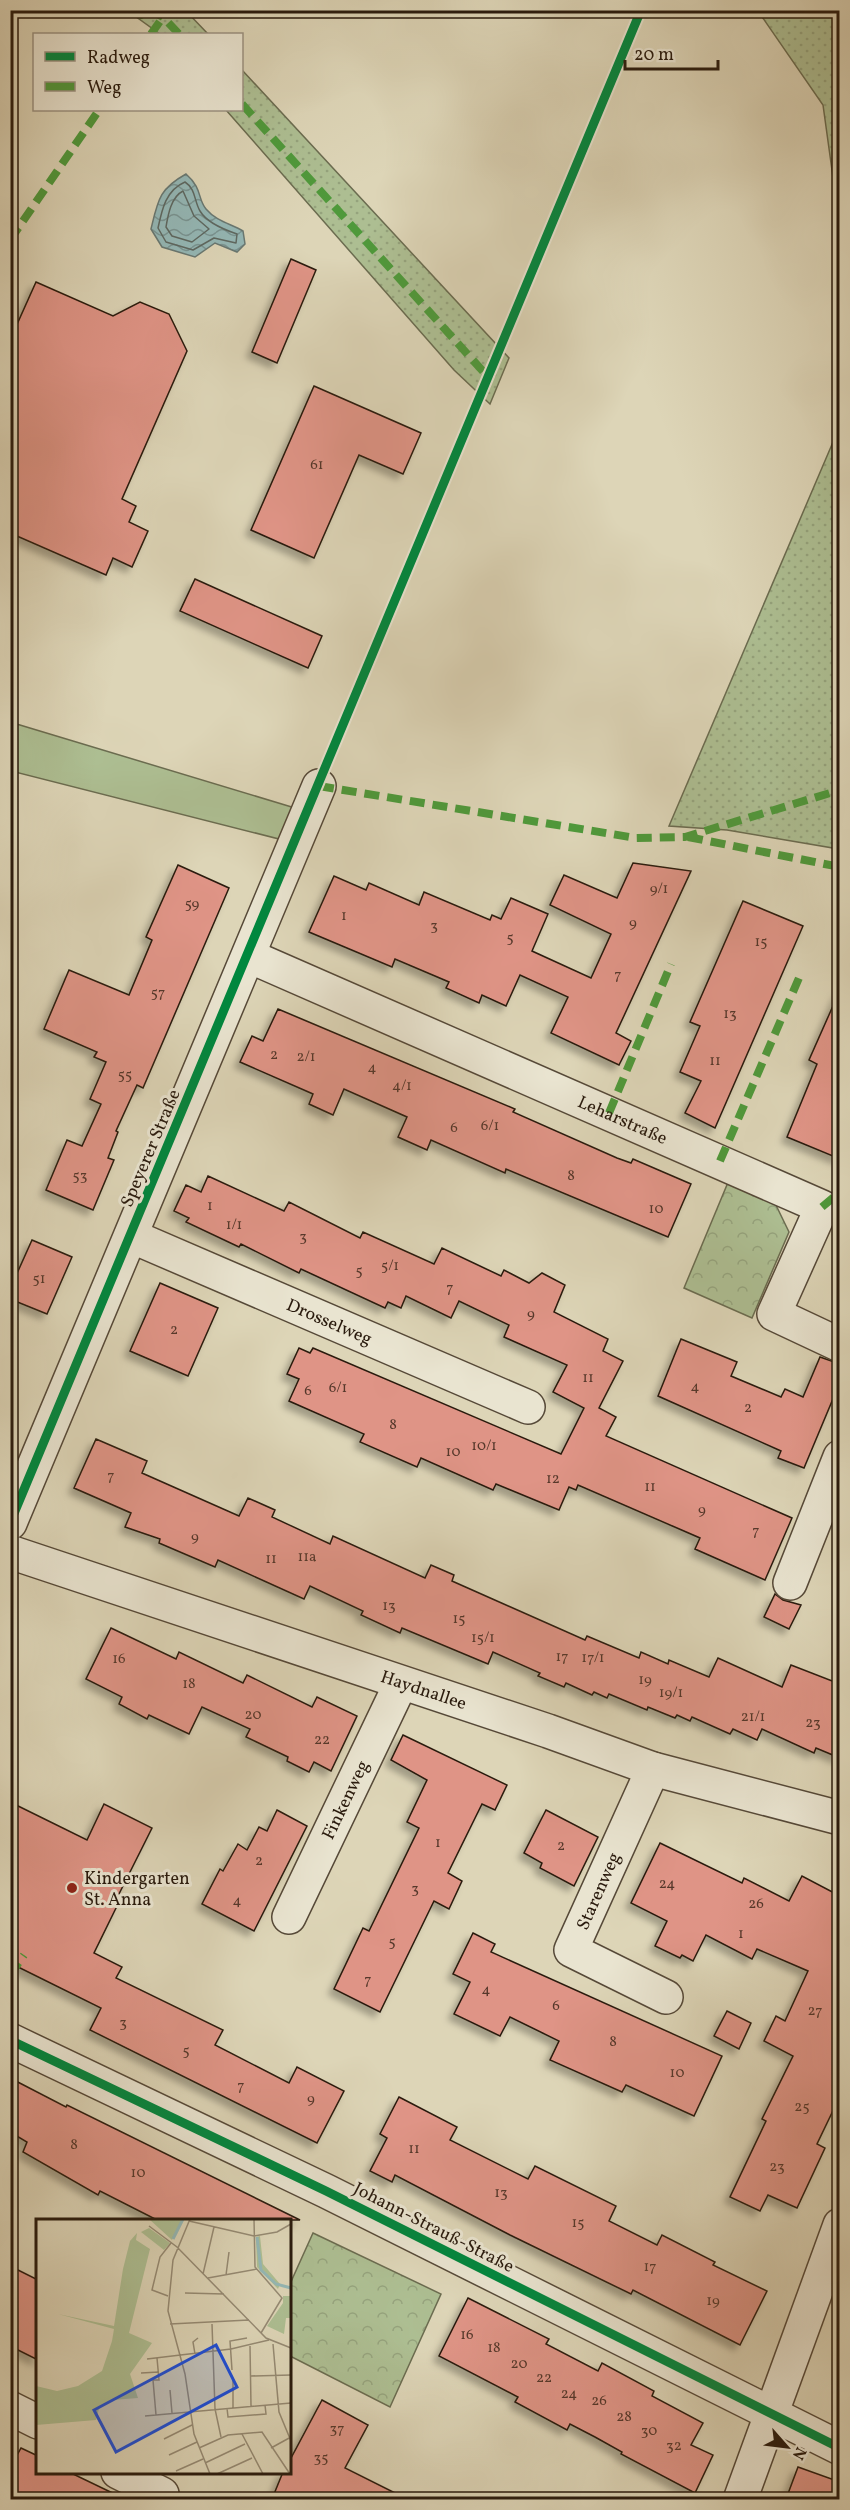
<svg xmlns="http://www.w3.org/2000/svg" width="850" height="2510" viewBox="0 0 850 2510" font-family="Vollkorn,serif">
	<defs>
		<pattern id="grass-dots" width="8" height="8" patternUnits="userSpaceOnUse" patternTransform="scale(1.5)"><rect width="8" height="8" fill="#adbe92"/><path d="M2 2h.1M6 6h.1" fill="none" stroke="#95a37d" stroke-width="1.8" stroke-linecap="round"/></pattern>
		<pattern id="park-crowns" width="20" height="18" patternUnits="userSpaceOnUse" patternTransform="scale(1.5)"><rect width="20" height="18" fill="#adbe92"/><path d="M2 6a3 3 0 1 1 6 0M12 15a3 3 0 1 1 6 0" fill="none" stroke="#95a37d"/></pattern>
		<pattern id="water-waves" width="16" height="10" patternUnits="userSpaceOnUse" patternTransform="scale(1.5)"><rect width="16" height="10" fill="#94b7b5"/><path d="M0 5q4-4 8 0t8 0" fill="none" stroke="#799492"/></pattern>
		<filter id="shadow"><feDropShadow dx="-5.5" dy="5.5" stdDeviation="3" flood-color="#0004"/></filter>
	</defs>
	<rect width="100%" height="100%" fill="#ddd5b7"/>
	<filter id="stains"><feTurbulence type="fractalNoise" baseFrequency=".00333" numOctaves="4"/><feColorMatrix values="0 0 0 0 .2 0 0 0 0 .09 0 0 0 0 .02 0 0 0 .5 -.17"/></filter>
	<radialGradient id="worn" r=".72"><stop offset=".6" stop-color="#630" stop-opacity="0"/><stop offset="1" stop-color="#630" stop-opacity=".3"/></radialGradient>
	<g fill="url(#grass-dots)" stroke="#6b6c50" stroke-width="1.5">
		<path d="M128,11H186L208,34H160Z"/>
		<path d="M758,11H839V221L823,105Z"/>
		<path d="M242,70L509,358L490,404L454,370L226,110H242Z"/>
		<path d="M839,428V849L727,830L669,826Z"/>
	</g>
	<g fill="url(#park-crowns)" stroke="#6b6c50" stroke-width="1.5">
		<path d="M729,1180L772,1197L789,1232L752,1318L684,1288Z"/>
		<path d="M313,2233L441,2294L390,2407L290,2356V2284Z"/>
	</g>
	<path fill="#adbe92" stroke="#6b6c50" stroke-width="1.5" d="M10,722L295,808L283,840L11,771Z"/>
	<path fill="url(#water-waves)" stroke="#697872" stroke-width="1.5" d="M186,174C203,189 197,198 206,209C216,221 231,224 243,231L245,244L237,252L215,243L195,257L162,247L151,229C158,200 159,189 186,174Z"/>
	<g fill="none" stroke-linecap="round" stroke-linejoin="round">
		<g stroke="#5e6861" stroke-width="1.5">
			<path d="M185,182C196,189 194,201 200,211C207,223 225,230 237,234L236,243L214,238L193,250L166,242L158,228C162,209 166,190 185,182Z"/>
			<path d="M183,191L194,216L209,229L192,242L172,236L166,227C168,215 171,197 183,191Z"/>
		</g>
	</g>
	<g fill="#df9486" stroke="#291a0d" stroke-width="1.5" filter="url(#shadow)">
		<path d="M291,259L316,270L277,363L252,352Z"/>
		<path d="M36,282L113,316L140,302L169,314L187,351L122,499L136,506L129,522L148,531L132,567L113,558L106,575L10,533V340Z"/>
		<path d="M314,386L421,433L403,474L359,455L314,558L251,530Z"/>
		<path d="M195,579L322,636L308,668L180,611Z"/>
		<path d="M633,863L691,871L616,1033L631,1041L619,1065L551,1033L568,997L520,975L506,1006L482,995L479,1003L446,988L449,982L395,959L392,967L309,932L334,876L366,890L369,883L419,905L424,892L490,920L492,915L501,919L511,898L548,914L532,951L591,978L611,934L550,905L564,875L617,898Z"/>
		<path d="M178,865L229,888L143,1088L137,1085L116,1131L118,1132L108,1158L114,1160L93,1210L46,1190L67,1140L82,1146L101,1104L90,1099L106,1062L94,1057L97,1052L44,1029L69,970L129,995L152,940L146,937Z"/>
		<path d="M743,901L803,926L715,1128L685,1113L701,1081L680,1072L700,1026L690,1022Z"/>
		<path d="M840,990V1159L787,1137L817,1064L809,1060Z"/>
		<path d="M278,1009L515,1109L513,1112L617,1158L631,1163L633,1159L691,1184L668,1237L506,1169L505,1173L431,1140L427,1150L398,1137L407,1117L344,1089L333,1115L309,1104L313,1094L240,1062L252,1036L263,1041Z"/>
		<path d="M208,1176L284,1211L289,1202L360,1238L363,1232L434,1264L442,1248L501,1276L504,1270L529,1283L542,1273L565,1285L554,1312L608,1339L603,1351L623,1361L599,1408L616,1417L606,1436L792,1518L765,1580L695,1549L700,1538L578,1485L576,1490L569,1487L559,1510L496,1484L493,1490L421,1458L417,1467L360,1442L364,1434L289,1401L299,1379L287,1374L299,1348L310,1353L313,1348L561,1454L584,1408L553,1392L567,1365L504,1337L509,1325L459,1301L451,1318L406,1296L401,1308L388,1302L385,1308L301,1269L299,1273L241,1244L239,1247L186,1222L189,1218L174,1211L186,1185L201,1192Z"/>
		<path d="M32,1240L72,1257L47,1314L10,1299V1289Z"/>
		<path d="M160,1283L218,1308L188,1376L130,1351Z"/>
		<path d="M681,1339L737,1362L731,1376L781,1397L785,1389L803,1397L820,1357L840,1364V1382L804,1468L778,1458L781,1451L658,1396Z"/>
		<path d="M96,1439L147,1461L142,1473L239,1516L248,1498L275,1510L272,1517L330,1544L333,1536L425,1578L431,1565L454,1575L452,1581L585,1640L587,1636L639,1658L641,1652L668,1664L669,1660L709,1677L718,1658L782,1687L791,1665L840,1684V1758L816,1748L814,1753L762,1729L757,1740L733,1729L730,1734L692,1717L690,1721L677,1715L675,1718L648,1707L647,1710L609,1694L607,1698L594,1692L592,1695L566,1683L564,1687L538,1676L540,1673L493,1652L488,1664L402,1628L400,1633L361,1615L363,1611L310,1586L304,1599L218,1560L215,1567L159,1543L160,1539L125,1527L131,1513L74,1488Z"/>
		<path d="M775,1594L783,1600L801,1605L789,1629L764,1617Z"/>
		<path d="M111,1628L176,1659L179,1652L243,1683L247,1675L312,1707L317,1697L357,1716L331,1771L314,1762L309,1772L287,1761L288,1757L246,1737L250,1729L202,1707L189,1734L149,1715L147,1719L119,1704L122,1697L86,1679Z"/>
		<path d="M403,1735L507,1785L495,1810L482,1804L448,1873L462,1881L449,1909L434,1901L380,2012L334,1989L363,1928L369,1931L419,1828L407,1822L427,1780L391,1760Z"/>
		<path d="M10,1802L87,1840L104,1804L152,1828L114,1904L117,1906L94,1953L122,1967L116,1978L223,2030L215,2045L289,2083L297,2067L344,2091L317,2143L90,2030L101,2008L10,1963Z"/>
		<path d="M277,1810L307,1826L254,1931L202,1904L220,1869L223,1871L238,1844L247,1850L259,1827L267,1831Z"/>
		<path d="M546,1810L598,1837L574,1886L540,1868L542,1863L524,1853Z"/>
		<path d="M660,1843L742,1883L744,1878L789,1901L802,1876L840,1896V2096L817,2144L825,2148L797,2208L768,2195L760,2211L730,2197L766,2121L762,2119L793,2056L764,2041L776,2016L785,2021L808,1971L757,1949L752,1959L706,1935L693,1961L682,1955L680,1958L655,1946L667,1921L631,1903Z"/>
		<path d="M473,1933L495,1944L491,1952L722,2056L694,2116L626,2085L622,2092L550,2060L559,2041L510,2017L500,2036L454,2014L470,1982L453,1974Z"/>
		<path d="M727,2011L751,2023L739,2049L714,2036Z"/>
		<path d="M10,2078L66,2107L67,2105L300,2220H157L100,2191L98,2195L23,2152L27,2142L10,2132Z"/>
		<path d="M399,2097L457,2127L450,2140L528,2179L535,2166L616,2206L609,2221L657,2245L662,2235L715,2262L713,2265L767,2291L740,2345L633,2290L631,2294L510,2235L395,2175L392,2182L370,2171L387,2138L380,2134Z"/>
		<path d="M10,2266L38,2280V2360L10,2346Z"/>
		<path d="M468,2298L549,2339L546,2344L598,2371L602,2363L654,2391L652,2396L703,2423L691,2445L713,2455L695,2493L621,2454L622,2452L595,2437L570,2424L567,2430L515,2402L518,2397L439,2356Z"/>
		<path d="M322,2400L368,2425L345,2468L407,2499H272L283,2472H290V2460Z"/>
		<path d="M21,2448L38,2456V2472H69L125,2499H10V2468Z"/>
		<path d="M798,2467L840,2482V2499H786Z"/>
	</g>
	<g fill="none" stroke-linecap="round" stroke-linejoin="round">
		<defs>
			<g id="minor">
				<path id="s1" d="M249,956L822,1207L774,1314L840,1345"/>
				<path id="s2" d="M131,1236L528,1407"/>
				<path d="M10,1523L319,786"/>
				<path id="s3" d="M10,1552L548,1731L653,1769L840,1818"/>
				<path d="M790,1583L840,1457"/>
				<path d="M653,1769L571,1950L666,1997"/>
				<path id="s4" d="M289,1917L401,1683"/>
				<path d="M10,2040L326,2191L840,2448"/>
				<path d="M10,2408L38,2422"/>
				<path d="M118,2472L162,2494"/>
				<path d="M740,2500L840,2225"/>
			</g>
		</defs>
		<use href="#minor" stroke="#564938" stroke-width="36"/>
		<use href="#minor" stroke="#e9e4d0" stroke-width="33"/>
		<g stroke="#4f993b" stroke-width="8" stroke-dasharray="15 8" stroke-linecap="butt">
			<path d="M128,10L141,15L152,11L163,17L179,34"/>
			<path d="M151,34L163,17"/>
			<path d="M242,104L489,378"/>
			<path d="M10,240L99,110"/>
			<path d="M319,786L636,838L685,837L840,790"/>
			<path d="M688,837L840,867"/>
			<path d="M609,1113L671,964"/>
			<path d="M720,1161L802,971"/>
			<path d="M822,1207L840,1192"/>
			<path d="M10,1975L24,1955"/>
		</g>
		<defs>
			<g id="cycleway">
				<path d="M10,1523L641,10"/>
				<path d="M10,2040L326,2191L840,2448"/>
			</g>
		</defs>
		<use href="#cycleway" stroke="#e9e4d0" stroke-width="13"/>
		<use href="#cycleway" stroke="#00873e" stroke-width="9"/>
	</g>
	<circle fill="#8f2418" stroke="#e9e4d0" stroke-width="2" cx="72" cy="1888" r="6"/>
	<g text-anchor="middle" stroke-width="6" stroke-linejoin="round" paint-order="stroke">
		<g font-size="15" fill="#56382b">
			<text x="317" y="469">61</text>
			<text x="659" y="893">9/1</text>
			<text x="192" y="908">59</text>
			<text x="344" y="920">1</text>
			<text x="633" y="927">9</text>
			<text x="434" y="930">3</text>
			<text x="510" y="942">5</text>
			<text x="761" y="946">15</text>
			<text x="618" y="979">7</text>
			<text x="158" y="997">57</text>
			<text x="730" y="1018">13</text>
			<text x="274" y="1059">2</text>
			<text x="306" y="1061">2/1</text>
			<text x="715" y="1065">11</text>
			<text x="372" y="1072">4</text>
			<text x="125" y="1079">55</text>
			<text x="402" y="1090">4/1</text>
			<text x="490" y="1130">6/1</text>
			<text x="454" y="1132">6</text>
			<text x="80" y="1180">53</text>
			<text x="571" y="1180">8</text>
			<text x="210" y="1210">1</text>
			<text x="656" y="1213">10</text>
			<text x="234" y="1229">1/1</text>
			<text x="303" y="1241">3</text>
			<text x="390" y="1270">5/1</text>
			<text x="359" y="1275">5</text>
			<text x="39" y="1283">51</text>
			<text x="450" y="1292">7</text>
			<text x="531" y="1318">9</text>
			<text x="174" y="1334">2</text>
			<text x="588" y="1382">11</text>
			<text x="695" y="1391">4</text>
			<text x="338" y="1392">6/1</text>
			<text x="308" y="1395">6</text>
			<text x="748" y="1412">2</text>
			<text x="393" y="1429">8</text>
			<text x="484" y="1450">10/1</text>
			<text x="453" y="1456">10</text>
			<text x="111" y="1480">7</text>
			<text x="553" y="1483">12</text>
			<text x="650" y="1491">11</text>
			<text x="702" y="1514">9</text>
			<text x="756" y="1535">7</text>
			<text x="195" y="1541">9</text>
			<text x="307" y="1561">11a</text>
			<text x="271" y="1563">11</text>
			<text x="389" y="1610">13</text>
			<text x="459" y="1623">15</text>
			<text x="483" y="1642">15/1</text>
			<text x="562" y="1661">17</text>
			<text x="593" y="1662">17/1</text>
			<text x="119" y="1663">16</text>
			<text x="645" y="1684">19</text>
			<text x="189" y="1688">18</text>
			<text x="671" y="1697">19/1</text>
			<text x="253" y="1719">20</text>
			<text x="753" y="1721">21/1</text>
			<text x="813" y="1727">23</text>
			<text x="322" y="1744">22</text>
			<text x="438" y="1847">1</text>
			<text x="561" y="1850">2</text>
			<text x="259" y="1865">2</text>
			<text x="667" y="1888">24</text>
			<text x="415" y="1893">3</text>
			<text x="237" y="1905">4</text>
			<text x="756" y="1908">26</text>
			<text x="741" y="1938">1</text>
			<text x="392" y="1946">5</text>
			<text x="368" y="1984">7</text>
			<text x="486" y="1994">4</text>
			<text x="556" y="2010">6</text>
			<text x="815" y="2015">27</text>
			<text x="123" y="2027">3</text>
			<text x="613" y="2046">8</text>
			<text x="186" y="2055">5</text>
			<text x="677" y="2077">10</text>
			<text x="241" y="2090">7</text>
			<text x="311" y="2103">9</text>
			<text x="802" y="2111">25</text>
			<text x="74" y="2149">8</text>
			<text x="414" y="2153">11</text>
			<text x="777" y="2171">23</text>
			<text x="138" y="2177">10</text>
			<text x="501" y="2197">13</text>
			<text x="578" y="2227">15</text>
			<text x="650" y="2271">17</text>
			<text x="713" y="2305">19</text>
			<text x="467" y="2339">16</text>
			<text x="494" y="2352">18</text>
			<text x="519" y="2368">20</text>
			<text x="544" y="2382">22</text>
			<text x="569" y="2398">24</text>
			<text x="599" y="2405">26</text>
			<text x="624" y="2421">28</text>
			<text x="337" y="2433">37</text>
			<text x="649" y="2435">30</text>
			<text x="674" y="2450">32</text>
			<text x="321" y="2462">35</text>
		</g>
		<g font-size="18" fill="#291a0d" stroke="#e9e4d0">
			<text dy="6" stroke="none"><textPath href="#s1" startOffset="408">Leharstraße</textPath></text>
			<text transform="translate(150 1148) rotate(-67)" y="6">Speyerer Straße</text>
			<text dy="6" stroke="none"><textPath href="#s2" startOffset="216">Drosselweg</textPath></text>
			<text dy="6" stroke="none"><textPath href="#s3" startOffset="436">Haydnallee</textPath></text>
			<text dy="6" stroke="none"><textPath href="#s4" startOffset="130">Finkenweg</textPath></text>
			<text transform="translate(598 1891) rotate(-66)" y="6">Starenweg</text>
			<text transform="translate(434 2227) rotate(27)" y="6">Johann-Strauß-Straße</text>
		</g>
		<g font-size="18" fill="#291a0d" stroke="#e9e4d0" text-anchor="start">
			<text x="84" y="1884">Kindergarten<tspan x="84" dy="21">St. Anna</tspan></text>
		</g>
	</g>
	<g transform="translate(36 2219)">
		<rect width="255" height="255" fill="#ddd5b7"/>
		<path d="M113,0H146L136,21ZM101,14L100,21L114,30L93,114L116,124L94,155L102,179L76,181L63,190L60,201L0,206V167L21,172L42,167L66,152L76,122L78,110L22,95L78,107L87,50L94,22ZM224,17L227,45L244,65L242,70L221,48L220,18Z" fill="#adbe92"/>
		<path d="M113,9L134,24L128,31L105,13ZM247,77H255V99H250L248,115L231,107L247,84Z" fill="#adbe92"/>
		<path fill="none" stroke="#94b7b5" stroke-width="3" d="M221,18L225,51L240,65L255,69M137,20L147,0"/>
		<path fill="none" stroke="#958a73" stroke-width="1.5" d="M154,0L137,41L132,92L149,155L158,215L174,255M218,0L219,48L246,79L225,114M153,2L218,17L241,13L255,5M113,7L141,28L230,119L255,129M167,55L178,8M190,56L193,33M172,59L221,50M149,74L188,75M132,77L116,71L124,38L135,24M134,105L213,101M176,105L179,190L185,218M237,125L243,193L255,222M214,127L215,187M159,135L157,123L162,119M111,140L195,130L233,121M196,151L194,122L211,119M105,154L123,153M215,157L255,156M197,160V189M134,171L136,194M191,189L192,198L230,195L229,186M120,196L117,161H123L121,139M109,197L255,184M206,215L227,255M128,220L156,206M163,229L192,216L226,213L254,255M235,229L255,218M133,236L161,223M169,244L209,225M140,252L167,240M181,255L216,239"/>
		<path fill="#1d4ed8" fill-opacity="0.15" stroke="#1d4ed8" stroke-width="3" d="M180,126L201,168L80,233L58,191Z"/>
		<rect width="255" height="255" fill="none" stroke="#291a0d" stroke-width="3"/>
	</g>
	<rect width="850" height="2510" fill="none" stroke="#ddd5b7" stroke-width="36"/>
	<rect x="12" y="12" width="826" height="2486" fill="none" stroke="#291a0d" stroke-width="3"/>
	<rect x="18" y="18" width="814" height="2474" fill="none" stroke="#291a0d" stroke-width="1.5"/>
	<rect x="33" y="33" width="210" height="78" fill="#e9e4d0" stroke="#9c9382" stroke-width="1.5"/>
	<rect x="45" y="52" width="30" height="9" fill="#00873e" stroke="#9c9382" stroke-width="1.5"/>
	<text x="87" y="63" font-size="18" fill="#291a0d">Radweg</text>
	<rect x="45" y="82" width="30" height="9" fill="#4f993b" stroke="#9c9382" stroke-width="1.5"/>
	<text x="87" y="93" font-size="18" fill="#291a0d">Weg</text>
	<g transform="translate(787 2447) rotate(118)" stroke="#e9e4d0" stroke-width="4.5" paint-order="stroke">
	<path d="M0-4.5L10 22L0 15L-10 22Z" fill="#291a0d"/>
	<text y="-9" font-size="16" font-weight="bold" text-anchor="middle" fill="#291a0d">N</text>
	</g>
	<path d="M625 60v9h93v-9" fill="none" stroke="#291a0d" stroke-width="3"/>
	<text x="634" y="60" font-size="18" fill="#291a0d" stroke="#e9e4d0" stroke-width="4.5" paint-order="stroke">20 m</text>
	<rect width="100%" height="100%" filter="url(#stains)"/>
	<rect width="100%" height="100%" fill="url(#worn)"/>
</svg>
